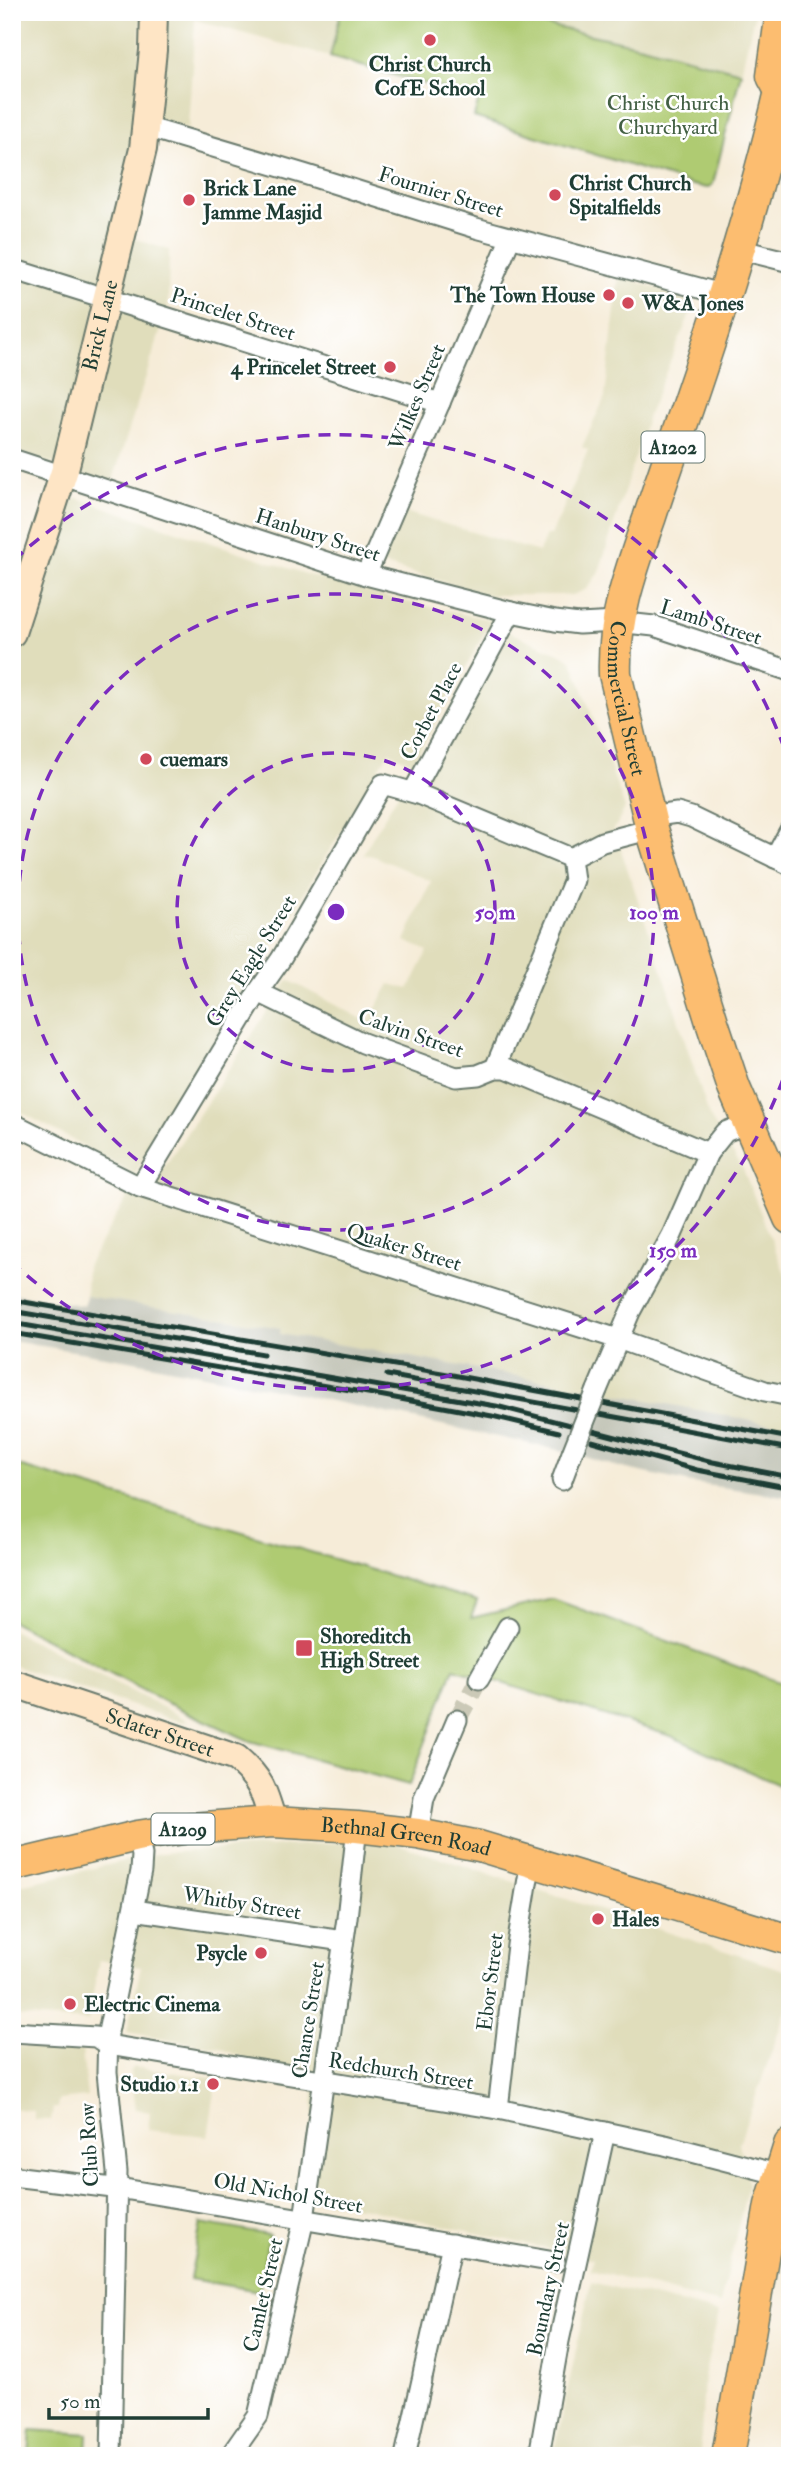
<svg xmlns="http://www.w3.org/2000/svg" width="802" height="2468" viewBox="0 0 802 2468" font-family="'IM FELL Double Pica',serif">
	<rect width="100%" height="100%" fill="#fff"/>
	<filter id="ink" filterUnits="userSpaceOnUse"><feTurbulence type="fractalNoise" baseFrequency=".0143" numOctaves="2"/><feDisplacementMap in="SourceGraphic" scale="14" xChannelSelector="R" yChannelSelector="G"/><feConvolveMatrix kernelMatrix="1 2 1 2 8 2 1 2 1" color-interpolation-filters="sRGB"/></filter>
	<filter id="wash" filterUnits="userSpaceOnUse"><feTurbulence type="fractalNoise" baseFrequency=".00686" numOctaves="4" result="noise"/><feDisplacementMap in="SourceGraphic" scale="28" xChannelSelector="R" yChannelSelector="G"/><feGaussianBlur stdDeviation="1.57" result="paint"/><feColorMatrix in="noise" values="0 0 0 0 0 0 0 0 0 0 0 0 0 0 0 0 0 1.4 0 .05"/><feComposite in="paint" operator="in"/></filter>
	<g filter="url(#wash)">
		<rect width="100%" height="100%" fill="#f6ecd8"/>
		<g fill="#e0ddbb">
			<path d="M12,12H141L137,103L126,173L59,465L12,450Z"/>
			<path d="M166,12H755L741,72L642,46L514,18L334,37L330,57L195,20L188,129L153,119Z"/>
			<path d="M132,238L169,250L168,307L112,483L75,471Z"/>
			<path d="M619,275L686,299L692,309L648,415L599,572L587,589L573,595H490L371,561L391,508L539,552L546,535H551L560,516L588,450L582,447L605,397Z"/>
			<path d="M77,498L312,576L398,600L492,620L413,763L389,752L135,1174L12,1107V664L39,591L66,503Z"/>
			<path d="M509,632L563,655L572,661L582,687L625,808L614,830L668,987L709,1116L743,1169L790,1286V1426L763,1423L597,1390L280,1334L281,1328L86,1296L87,1266L131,1191L151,1187L288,980L368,1022L390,984L409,989L428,951L405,941L431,881L373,856L363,854L404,783L419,785Z"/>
			<path d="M12,1630L189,1721L180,1722L12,1665Z"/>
			<path d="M385,1840L787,1971L790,1978V2000L739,2143L748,2184L720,2304L590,2270L593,2259L365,2208L310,2199L314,2089L220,2048L127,2032L141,1967L99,1960L88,2021L12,2016V1887L160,1853Z"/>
			<path d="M12,2046L82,2051L87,2097L58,2100L57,2108H53L51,2120L34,2119V2111L12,2108Z"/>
			<path d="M134,2067L217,2079L208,2136L148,2130L150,2112L135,2109L130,2072Z"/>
			<path d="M591,2282L719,2313L704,2376L700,2456H553Z"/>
		</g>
		<path fill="#c4c6b9" d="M12,1293L84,1306L86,1296L281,1328L280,1334L597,1390L763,1423L790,1426V1497L692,1483L622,1468L572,1453L285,1391L129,1360L12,1341Z"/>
		<g fill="#afcb72" stroke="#678453" stroke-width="2">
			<path d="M341,12H485L642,46L741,72L713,184L707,188L693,185L474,117L479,99L330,57Z"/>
			<path d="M12,1464L477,1601L471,1618L553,1599L790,1686V1790L671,1736L454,1668L409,1785L250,1741L165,1702L12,1621Z"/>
			<path d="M201,2223L269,2235L259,2291L190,2279Z"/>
			<path d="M31,2430L88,2434L87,2456H29Z"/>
		</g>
	</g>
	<g filter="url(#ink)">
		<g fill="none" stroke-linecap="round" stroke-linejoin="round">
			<path stroke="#cbc9b7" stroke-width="19" stroke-dasharray="19 10" stroke-linecap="butt" d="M457,1720L479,1679"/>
			<defs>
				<g id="minor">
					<path d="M146,127L304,174L476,228L725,295"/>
					<path d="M738,249L790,262"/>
					<path d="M12,269L440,403"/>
					<path d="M12,459L366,575L511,612L555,621L579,624L617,622L654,626L790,671"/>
					<path d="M366,575L511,237"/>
					<path d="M413,792L511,612"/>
					<path d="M649,817L677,813L691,817L790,865"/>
					<path d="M775,858L790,830"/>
					<path d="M258,992L363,1043L456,1077L478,1075L495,1068H506L708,1153"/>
					<path d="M495,1068L574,880L571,858L602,842L652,829"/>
					<path d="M12,1123L140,1187L618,1339L765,1391L790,1396"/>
					<path d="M140,1187L258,992L281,959L383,784L418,794L571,858"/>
					<path d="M597,1390L630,1312L672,1235L708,1153L725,1132L748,1123"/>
					<path d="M562,1480L572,1453"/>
					<path d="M479,1679L508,1627"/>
					<path d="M418,1834L424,1798L457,1720"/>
					<path d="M134,1910L343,1941"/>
					<path d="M12,2032L96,2037L108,2045L498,2109L665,2145L781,2175"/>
					<path d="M498,2109L517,1945L531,1860"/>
					<path d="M12,2176L130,2190L555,2262"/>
					<path d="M423,2374L452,2244"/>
					<path d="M111,2456L117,2172L107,2072L108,2032L141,1871L142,1855L137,1836"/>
					<path d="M230,2456L258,2416L304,2219L347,1918L357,1827"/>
					<path d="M405,2456L422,2380"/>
					<path d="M539,2456L559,2341L605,2132"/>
				</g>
				<g id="secondary">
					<path id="s1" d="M12,633L65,469L143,149L153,50L154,12"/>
					<path id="s2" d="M12,1683L236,1758C261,1779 264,1791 273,1822"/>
				</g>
				<g id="primary">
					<path id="s3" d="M12,1866L137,1836L190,1828L273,1822L357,1827L418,1834L479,1846L790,1940"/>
				</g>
				<g id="trunk">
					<path id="s4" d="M790,82L781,91C756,199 723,303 687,408C674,445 661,482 649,519C631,570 613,619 615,674L652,829L712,1022L734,1088L790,1218"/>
					<path d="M781,91L773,76L782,12"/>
					<path d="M728,2456L771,2205L790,2145"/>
				</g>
			</defs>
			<use href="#minor" stroke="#6a7a6d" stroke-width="23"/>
			<use href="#secondary" stroke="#6a7a6d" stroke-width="30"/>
			<use href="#primary" stroke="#6a7a6d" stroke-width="33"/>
			<use href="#trunk" stroke="#6a7a6d" stroke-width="35"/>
			<use href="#minor" stroke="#fff" stroke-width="19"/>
			<use href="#secondary" stroke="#fee5c5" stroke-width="26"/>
			<use href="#primary" stroke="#fcbd6f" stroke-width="30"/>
			<use href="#trunk" stroke="#fcbd6f" stroke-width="32"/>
			<g stroke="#1f3d34" stroke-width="5">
				<path d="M12,1300L442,1373L790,1438"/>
				<path d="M12,1311L263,1354"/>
				<path d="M12,1323L496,1406L713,1462L790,1477"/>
				<path d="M12,1333L368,1393L492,1416L559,1432"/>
				<path d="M387,1375L790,1449"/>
				<path d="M592,1441L697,1470L786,1487"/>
			</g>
			<defs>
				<path id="minor-bridge" d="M572,1453L597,1390"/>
			</defs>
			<use href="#minor-bridge" stroke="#6a7a6d" stroke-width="23" stroke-linecap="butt"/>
			<use href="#minor-bridge" stroke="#fff" stroke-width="19"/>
		</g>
	</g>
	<g fill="none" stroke="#7b2cbf" stroke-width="3.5" stroke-dasharray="12 9">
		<circle cx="336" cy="912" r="159"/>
		<circle cx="336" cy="912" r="318"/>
		<path d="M790 1059A477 477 0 0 1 14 1264M14 560A477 477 0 0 1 790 765"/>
	</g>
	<g fill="#d1495b" stroke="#fff" stroke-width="2.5">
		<circle cx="430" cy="40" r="7"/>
		<circle cx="555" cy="195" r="7"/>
		<circle cx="189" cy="200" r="7"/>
		<circle cx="609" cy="295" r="7"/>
		<circle cx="628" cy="303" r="7"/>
		<circle cx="390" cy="367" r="7"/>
		<circle cx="146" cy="759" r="7"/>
		<rect x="295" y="1639" width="18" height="18" rx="3.5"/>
		<circle cx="598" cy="1919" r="7"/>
		<circle cx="261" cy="1953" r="7"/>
		<circle cx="70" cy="2004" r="7"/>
		<circle cx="213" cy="2084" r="7"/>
	</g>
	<g text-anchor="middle" stroke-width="5" stroke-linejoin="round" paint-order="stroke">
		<g fill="#fff" stroke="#627771" stroke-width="2">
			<rect x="641.5" y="431.5" width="63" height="31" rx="5"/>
			<rect x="151.5" y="1813.5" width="63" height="31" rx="5"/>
		</g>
		<g font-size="19" font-weight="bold" fill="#1f3d34">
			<text x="673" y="454">A1202</text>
			<text x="183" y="1836">A1209</text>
		</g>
		<g font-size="21" font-weight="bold" fill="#1f3d34" stroke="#fff" text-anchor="start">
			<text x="430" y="71" text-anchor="middle">Christ Church<tspan x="430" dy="24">CofE School</tspan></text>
			<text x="569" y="190">Christ Church<tspan x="569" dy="24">Spitalfields</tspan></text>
			<text x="203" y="195">Brick Lane<tspan x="203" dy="24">Jamme Masjid</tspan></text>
			<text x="595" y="302" text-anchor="end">The Town House</text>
			<text x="642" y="310">W&amp;A Jones</text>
			<text x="376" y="374" text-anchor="end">4 Princelet Street</text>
			<text x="160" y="766">cuemars</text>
			<text x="320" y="1643">Shoreditch<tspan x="320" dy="24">High Street</tspan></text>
			<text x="612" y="1926">Hales</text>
			<text x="247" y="1960" text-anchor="end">Psycle</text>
			<text x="84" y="2011">Electric Cinema</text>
			<text x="199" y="2091" text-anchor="end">Studio 1.1</text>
		</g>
		<g font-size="21" fill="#436044" stroke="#fff">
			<text x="668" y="110">Christ Church<tspan x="668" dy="24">Churchyard</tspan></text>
		</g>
		<g font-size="21" fill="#1f3d34" stroke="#fff">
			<text transform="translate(441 192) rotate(17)" y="7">Fournier Street</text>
			<text transform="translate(233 314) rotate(18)" y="7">Princelet Street</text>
			<text dy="7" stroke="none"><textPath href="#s1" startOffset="320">Brick Lane</textPath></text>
			<text transform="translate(417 397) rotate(-67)" y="7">Wilkes Street</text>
			<text transform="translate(318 535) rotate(18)" y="7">Hanbury Street</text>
			<text transform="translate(711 622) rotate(18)" y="7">Lamb Street</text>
			<text dy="7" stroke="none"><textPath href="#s4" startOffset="646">Commercial Street</textPath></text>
			<text transform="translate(431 711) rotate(-62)" y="7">Corbet Place</text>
			<text transform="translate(251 961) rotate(-58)" y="7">Grey Eagle Street</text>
			<text transform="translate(411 1033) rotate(19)" y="7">Calvin Street</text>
			<text transform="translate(404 1247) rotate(17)" y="7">Quaker Street</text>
			<text dy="7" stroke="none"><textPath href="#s2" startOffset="156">Sclater Street</textPath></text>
			<text dy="7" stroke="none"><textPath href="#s3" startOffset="399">Bethnal Green Road</textPath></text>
			<text transform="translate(242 1903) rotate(9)" y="7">Whitby Street</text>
			<text transform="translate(490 1982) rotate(-83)" y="7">Ebor Street</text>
			<text transform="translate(308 2020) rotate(-81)" y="7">Chance Street</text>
			<text transform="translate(401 2071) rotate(9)" y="7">Redchurch Street</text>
			<text transform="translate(89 2145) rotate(-93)" y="7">Club Row</text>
			<text transform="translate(288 2193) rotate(10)" y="7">Old Nichol Street</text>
			<text transform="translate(548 2289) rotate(-78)" y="7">Boundary Street</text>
			<text transform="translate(263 2295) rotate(-77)" y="7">Camlet Street</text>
		</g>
	</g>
	<circle cx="336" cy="912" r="10" fill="#7b2cbf" stroke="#fff" stroke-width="3.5"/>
	<g font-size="21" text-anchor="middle" font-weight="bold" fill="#7b2cbf" stroke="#fff" stroke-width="5" stroke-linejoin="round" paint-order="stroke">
		<text x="495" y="919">50 m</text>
		<text x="654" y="919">100 m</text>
		<text x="673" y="1257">150 m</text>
	</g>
	<rect width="802" height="2468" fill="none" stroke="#fff" stroke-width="42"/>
	<path d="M49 2408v10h159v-10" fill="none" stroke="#1f3d34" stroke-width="3.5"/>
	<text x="60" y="2408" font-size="21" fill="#1f3d34" stroke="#ffffff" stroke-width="5" paint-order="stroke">50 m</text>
</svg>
